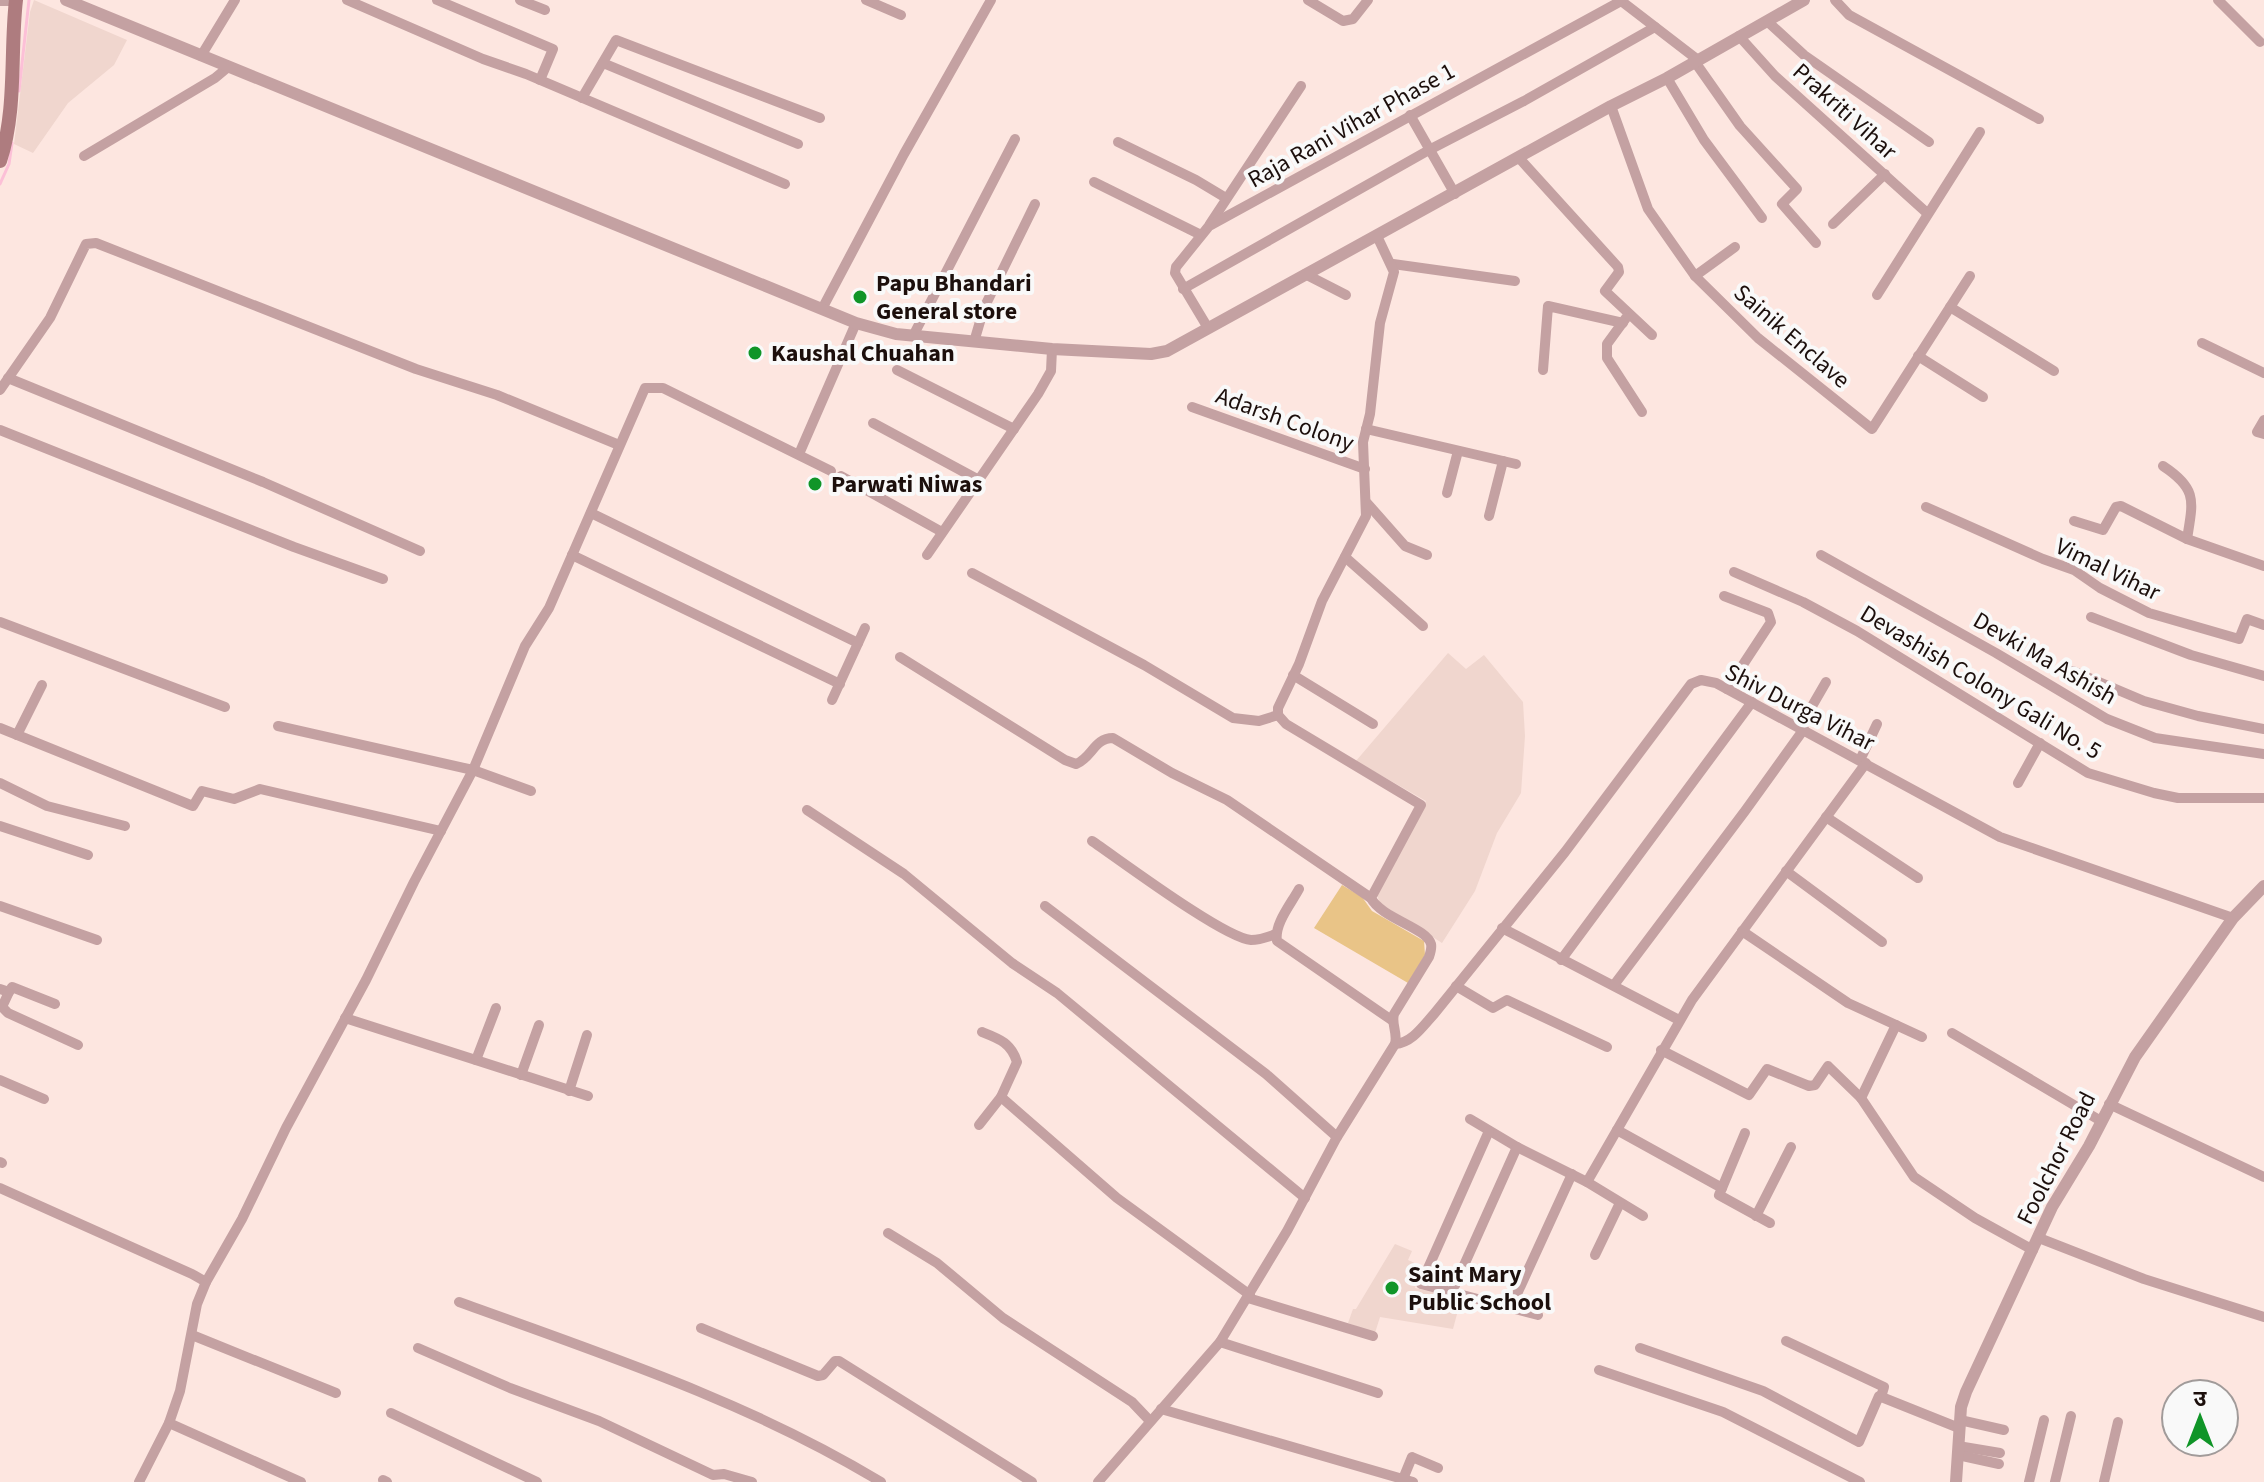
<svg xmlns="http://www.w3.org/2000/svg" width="2264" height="1482" viewBox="0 0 2264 1482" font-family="'Source Sans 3','Noto Sans Devanagari',sans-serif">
	<rect width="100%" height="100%" fill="#fde6e0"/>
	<g fill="#f0d6ce">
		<path d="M34,0L127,40L114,65L68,103L33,153L14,144L30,12Z"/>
		<path d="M1448,653L1466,669L1484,655L1523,702L1525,736L1521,793L1497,833L1475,891L1442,943L1380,903L1376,893L1426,801L1356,761Z"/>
		<path d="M1395,1244L1412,1251L1408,1260L1421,1266L1415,1288L1461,1299L1453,1329L1380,1317L1375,1333L1348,1323L1353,1309H1356Z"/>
	</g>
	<path fill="#e9c487" d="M1342,885L1362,897L1372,911L1424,941L1425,955L1408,983L1314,928Z"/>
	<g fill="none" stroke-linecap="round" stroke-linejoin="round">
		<g stroke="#fcc0d7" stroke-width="3">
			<path d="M19,91L29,0"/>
			<path d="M0,184L9,164L12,143"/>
		</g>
		<g stroke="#c4a1a2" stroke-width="10">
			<path d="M347,0L483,59L526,74L785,184"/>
			<path d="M437,0L553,49L540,80"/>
			<path d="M520,0L545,10"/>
			<path d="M866,0L901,15"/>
			<path d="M1308,0L1343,21L1353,19L1368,0"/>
			<path d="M1620,0L1698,60"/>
			<path d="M1835,0L1849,15L2039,119"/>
			<path d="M2218,0L2260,42"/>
			<path d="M0,1H15"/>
			<path d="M1767,21L1804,55L1929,142"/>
			<path d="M1739,36L1775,76L1927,213"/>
			<path d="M201,56L235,0"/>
			<path d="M1695,62L1740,126L1797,189L1782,204L1816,243"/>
			<path d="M603,63L798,144"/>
			<path d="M1667,78L1704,140L1762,218"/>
			<path d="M582,98L616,40L820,118"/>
			<path d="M1611,106L1648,209L1695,276L1758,338L1872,429L1970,276"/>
			<path d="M1410,115L1455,194"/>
			<path d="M1118,142L1196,180L1226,198"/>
			<path d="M84,156L215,78L227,68"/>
			<path d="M1519,158L1618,267L1619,272L1605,291L1652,335"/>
			<path d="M1094,182L1201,235"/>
			<path d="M1210,224L1301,86"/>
			<path d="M1833,224L1885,174"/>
			<path d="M1393,264L1515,281"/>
			<path d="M1305,274L1346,295"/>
			<path d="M1695,276L1735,247"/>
			<path d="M1183,289L1429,150L1524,101L1655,27"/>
			<path d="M1877,295L1980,132"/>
			<path d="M1950,307L2054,371"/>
			<path d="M822,309L904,154L991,0"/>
			<path d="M1626,318L1607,344V358L1642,412"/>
			<path d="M1208,328L1175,273L1176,267L1209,226L1621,1"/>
			<path d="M913,336L1015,139"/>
			<path d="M974,342L984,308L1035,204"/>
			<path d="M2202,343L2264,373"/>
			<path d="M1918,356L1983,397"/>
			<path d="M897,370L1014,429"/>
			<path d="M1543,370L1548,306L1623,323"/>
			<path d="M8,378L263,482L420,551"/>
			<path d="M0,390L50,318L86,244L96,243L416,369L497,395L619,445"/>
			<path d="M1192,407L1365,469"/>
			<path d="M2264,420L2257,432L2264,434"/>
			<path d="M873,423L977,479"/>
			<path d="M1366,429L1516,464"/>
			<path d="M0,430L294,547L383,579"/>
			<path d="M799,454L856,323"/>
			<path d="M2163,466C2198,489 2193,501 2187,539"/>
			<path d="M841,476L942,532"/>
			<path d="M1447,493L1458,451"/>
			<path d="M1367,503L1405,546L1427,555"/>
			<path d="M1926,507L2043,559L2074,570L2100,588L2149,613L2239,639L2247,619L2264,625"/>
			<path d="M591,513L858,643"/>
			<path d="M1489,516L1503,461"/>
			<path d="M2074,521L2103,530L2116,507L2121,506L2187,539L2264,566"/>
			<path d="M572,555L840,684"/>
			<path d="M927,555L1038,394L1051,371L1052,349"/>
			<path d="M1821,555L1996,653L2107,719L2155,738L2264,754"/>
			<path d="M1345,557L1423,626"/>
			<path d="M1734,572L1803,602L1857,631L2088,773L2154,793L2178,798H2264"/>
			<path d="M972,573L1144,665L1233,718L1259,721L1278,715"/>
			<path d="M1724,596L1768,613L1771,622L1727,689"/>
			<path d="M2091,617L2191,655L2264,676"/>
			<path d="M0,622L225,707"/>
			<path d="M900,657L1065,760L1076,764C1092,758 1094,738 1113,738L1172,773L1227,800L1371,898"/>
			<path d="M2073,671L2144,701L2198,716L2264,729"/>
			<path d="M1293,675L1373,724"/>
			<path d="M832,700L865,628"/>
			<path d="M278,726L473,770L531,791"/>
			<path d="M1800,727L1826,682"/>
			<path d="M0,728L193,806L202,791L234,799L260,789L441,831"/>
			<path d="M17,735L42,685"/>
			<path d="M1860,760L1877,724"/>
			<path d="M0,783L47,806L125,826"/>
			<path d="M2018,783L2040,743"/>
			<path d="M807,810L904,874L1012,963L1057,993L1305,1198"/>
			<path d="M1826,817L1918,878"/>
			<path d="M0,826L88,855"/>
			<path d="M1092,841C1120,860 1224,938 1251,940C1259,940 1268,937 1276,934"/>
			<path d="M1786,871L1882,942"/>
			<path d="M1299,889C1291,904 1274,924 1277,941L1393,1021"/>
			<path d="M0,906L97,940"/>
			<path d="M1045,906L1266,1074L1337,1137"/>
			<path d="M1502,928L1679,1020"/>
			<path d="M1742,931L1848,1003L1922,1037"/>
			<path d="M1561,960L1752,702"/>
			<path d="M1614,985L1745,811L1804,729"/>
			<path d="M1456,986L1493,1008L1507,1000L1607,1047"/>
			<path d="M0,989L9,992L12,987L55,1004"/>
			<path d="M9,992L2,1007L8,1013L78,1045"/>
			<path d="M345,1018L588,1096"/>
			<path d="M1952,1033L2101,1121"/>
			<path d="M1395,1044C1412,1043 1423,1026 1434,1014L1565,852L1691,684L1701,680L1716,683L2000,837L2233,918"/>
			<path d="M1661,1050L1749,1095L1767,1069L1809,1086L1815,1085L1828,1066L1861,1098L1914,1177L1975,1218L2033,1250"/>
			<path d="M476,1060L496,1008"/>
			<path d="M521,1075L539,1025"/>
			<path d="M0,1080L44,1099"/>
			<path d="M569,1091L587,1035"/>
			<path d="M1001,1097L1117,1198L1250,1295"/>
			<path d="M1861,1098L1896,1025"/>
			<path d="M2109,1104L2264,1177"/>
			<path d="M1470,1119L1517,1147L1587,1182L1643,1216"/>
			<path d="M979,1125L1001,1097L1017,1062C1011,1043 1000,1039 982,1032"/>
			<path d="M1617,1130L1722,1188L1719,1195L1770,1223"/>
			<path d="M1489,1131L1421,1284L1538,1315"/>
			<path d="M0,1162L2,1163"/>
			<path d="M1587,1182L1692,1000L1866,763"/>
			<path d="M0,1188L192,1274L206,1282"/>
			<path d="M1722,1188L1745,1133"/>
			<path d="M1756,1216L1791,1147"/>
			<path d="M888,1233L937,1263L1003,1318L1132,1402L1150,1421"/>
			<path d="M2039,1238L2144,1279L2264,1317"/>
			<path d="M1595,1255L1620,1203"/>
			<path d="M1452,1292L1517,1147"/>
			<path d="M1248,1298L1373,1336"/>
			<path d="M459,1302C603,1354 749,1402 881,1482"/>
			<path d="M1511,1307L1572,1174"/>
			<path d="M701,1328L818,1376L823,1375L835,1361H839L1032,1482"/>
			<path d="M192,1335L336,1393"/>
			<path d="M1786,1341L1884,1387L1881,1397"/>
			<path d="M1220,1342L1378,1393"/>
			<path d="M418,1348L510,1388L599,1421L713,1475L724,1474L752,1482"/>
			<path d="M1640,1348L1763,1391L1859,1442L1879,1396L1959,1428"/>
			<path d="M1599,1370L1723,1412L1860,1482"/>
			<path d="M1161,1409L1413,1482"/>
			<path d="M391,1413L537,1482"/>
			<path d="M1960,1420L2004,1430"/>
			<path d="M169,1423L301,1482"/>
			<path d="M1958,1446L2000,1453"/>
			<path d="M1958,1455L1999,1464"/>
			<path d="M1403,1479L1412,1457L1438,1468"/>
			<path d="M383,1480L387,1482"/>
			<path d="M139,1482L169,1423L180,1391L197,1304L206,1282L242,1219L286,1128L366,980L414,882L473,770L525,646L549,608L645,388H663L831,471"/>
			<path d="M1098,1482L1220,1342L1287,1231L1337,1137L1395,1044C1398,1033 1391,1024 1394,1014L1429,957C1430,954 1432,948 1431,944C1427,928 1381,918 1371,898L1421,805L1286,724L1278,715V708L1299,664L1322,601L1366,516L1363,442L1370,414L1380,323L1394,272L1377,236"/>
			<path d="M2029,1482L2044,1420"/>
			<path d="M2055,1482L2071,1416"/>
			<path d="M2104,1482L2118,1422"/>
		</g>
		<g stroke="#c4a1a2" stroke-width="12">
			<path d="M66,0L856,323L896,334L1052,349L1151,354L1167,351L1611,106L1667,78L1804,0"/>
			<path d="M1956,1482L1961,1407L1966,1392L2052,1207L2089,1146L2135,1057L2233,918L2264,886"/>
		</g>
		<path stroke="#ae7c7f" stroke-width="14" d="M0,161C17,110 10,52 16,0"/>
	</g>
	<g fill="#109528" stroke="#f9f9f9" stroke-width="3">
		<circle cx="860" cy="297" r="8"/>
		<circle cx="755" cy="353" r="8"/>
		<circle cx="815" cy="484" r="8"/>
		<circle cx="1392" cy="1288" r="8"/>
	</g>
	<g text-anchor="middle" stroke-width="8" stroke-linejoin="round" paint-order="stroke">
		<g font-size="24" fill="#1c0f0c" stroke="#f9f9f9">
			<text transform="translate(1845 111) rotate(42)" y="8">Prakriti Vihar</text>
			<text transform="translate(1351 125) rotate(-29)" y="8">Raja Rani Vihar Phase 1</text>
			<text transform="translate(1792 336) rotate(41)" y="8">Sainik Enclave</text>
			<text transform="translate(1285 419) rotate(20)" y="8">Adarsh Colony</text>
			<text transform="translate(2108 569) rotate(26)" y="8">Vimal Vihar</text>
			<text transform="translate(2045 658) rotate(30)" y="8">Devki Ma Ashish</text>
			<text transform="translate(1981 682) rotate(31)" y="8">Devashish Colony Gali No. 5</text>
			<text transform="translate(1800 707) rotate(27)" y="8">Shiv Durga Vihar</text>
			<text transform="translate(2056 1158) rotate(-63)" y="8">Foolchor Road</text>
		</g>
		<g font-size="24" font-weight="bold" fill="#1c0f0c" stroke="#f9f9f9" text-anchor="start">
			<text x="876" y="291">Papu Bhandari<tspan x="876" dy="28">General store</tspan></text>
			<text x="771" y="361">Kaushal Chuahan</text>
			<text x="831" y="492">Parwati Niwas</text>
			<text x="1408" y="1282">Saint Mary<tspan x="1408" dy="28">Public School</tspan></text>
		</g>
	</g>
	<g transform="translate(2200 1418)"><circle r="38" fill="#f9f9f9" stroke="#a19b9a" stroke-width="2"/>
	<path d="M0-6L14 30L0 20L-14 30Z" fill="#109528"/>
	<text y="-12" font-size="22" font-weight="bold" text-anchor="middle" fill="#1c0f0c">उ</text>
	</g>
</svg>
